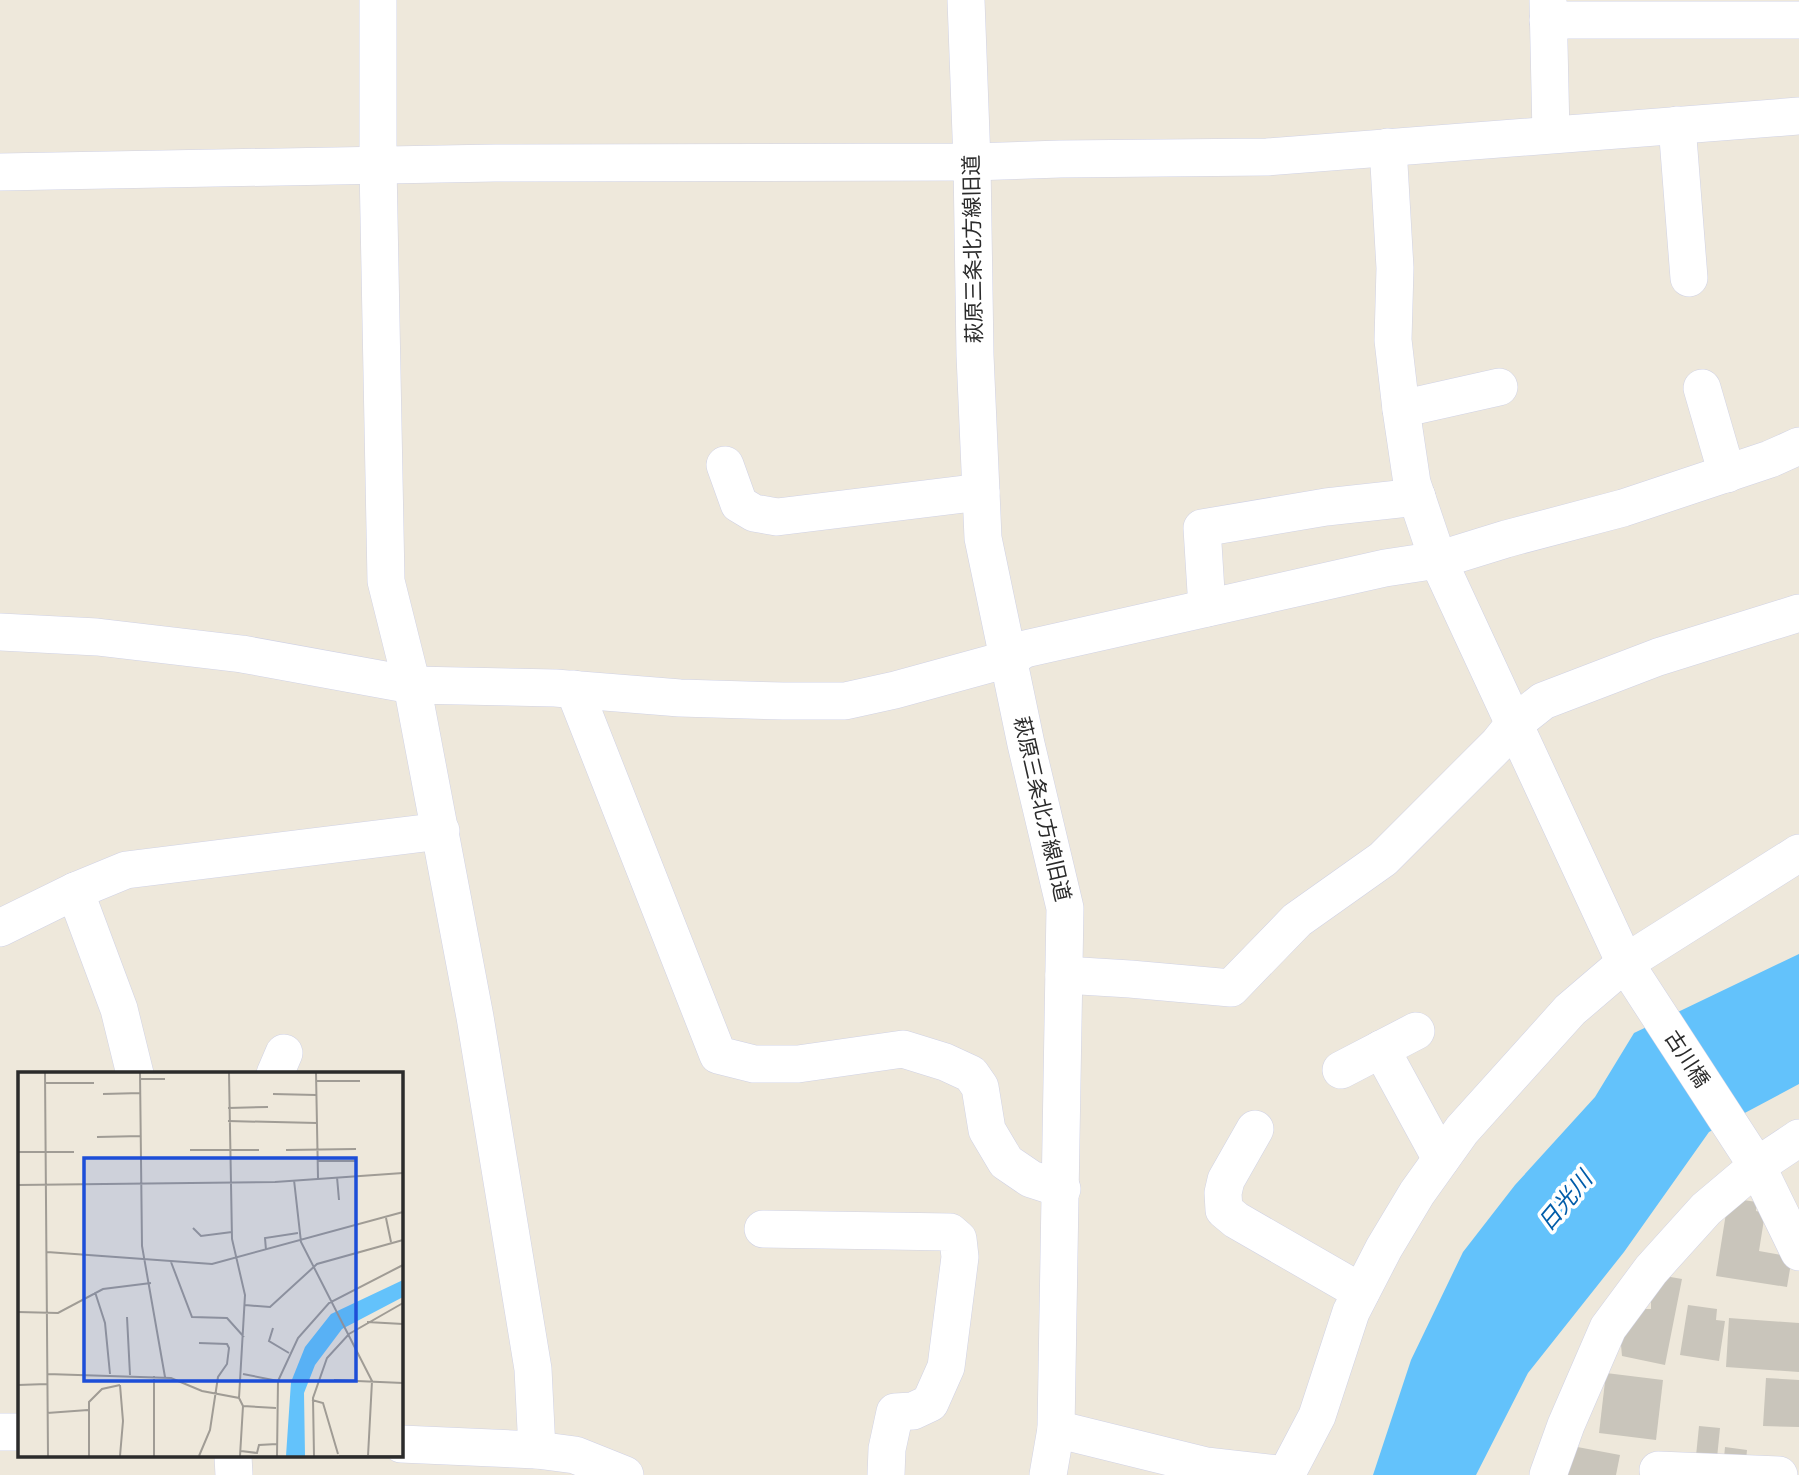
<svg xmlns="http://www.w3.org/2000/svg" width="1799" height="1475" viewBox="0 0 1799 1475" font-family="'Archivo Narrow','Noto Sans JP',sans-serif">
	<rect width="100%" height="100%" fill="#eee8db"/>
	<path fill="#63c2fb" d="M1799,954V1084L1709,1132L1624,1252L1528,1373L1476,1475H1373L1411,1360L1463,1252L1515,1185L1595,1097L1634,1033Z"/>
	<g fill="#c9c5bb">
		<path d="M1736,1199L1757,1202L1756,1211L1765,1213L1759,1251L1792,1257L1787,1287L1716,1276L1727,1207Z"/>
		<path d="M1665,1276L1682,1279L1665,1365L1622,1356L1620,1334L1643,1309H1651V1292Z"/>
		<path d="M1688,1305L1717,1309L1716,1320L1725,1321L1719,1361L1680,1355Z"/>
		<path d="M1729,1318L1799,1323V1372L1726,1367Z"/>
		<path d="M1606,1373L1663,1380L1656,1440L1599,1433Z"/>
		<path d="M1766,1378L1799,1380V1427L1763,1426Z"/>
		<path d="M1699,1426L1720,1428L1717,1458L1696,1456Z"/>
		<path d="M1572,1446L1620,1455L1616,1475H1566Z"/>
		<path d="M1725,1447L1747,1450L1746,1460L1724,1458Z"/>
	</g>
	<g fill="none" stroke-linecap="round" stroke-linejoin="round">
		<defs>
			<g id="minor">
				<path d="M378,0V165L386,581L412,685L475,1017L533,1369L537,1450"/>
				<path d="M966,0L972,162L975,355L983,538L1026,744L1065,908L1056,1429L1048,1475"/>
				<path d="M1548,0L1551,134"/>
				<path d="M1548,20H1799"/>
				<path d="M1677,125L1689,278"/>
				<path d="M1388,147L1395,268L1393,340L1401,409L1412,483L1438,560L1625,963L1757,1166L1799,1252"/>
				<path d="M0,172L495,163L972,162L1060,159L1267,157L1799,116"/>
				<path d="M1702,388L1727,474"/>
				<path d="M1401,409L1499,387"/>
				<path d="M725,465L739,504L754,513L777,517L981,492"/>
				<path d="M1207,608L1202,528L1326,507L1417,497"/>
				<path d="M0,632L97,637L242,654L412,685L555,688L680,698L783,701H845L895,690L1008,659L1025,649L1385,568L1438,560L1506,539L1623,508L1770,459L1799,446"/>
				<path d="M574,689L718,1055L754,1064H798L903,1049L945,1062L971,1074L980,1087L987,1130L1006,1162L1031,1179L1062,1189"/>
				<path d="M75,891L119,1009L135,1074"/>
				<path d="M0,928L75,891L126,870L441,831"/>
				<path d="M1064,975L1130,979L1231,988L1297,920L1383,859L1498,744L1514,724L1543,701L1658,657L1799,613"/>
				<path d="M1381,1049L1441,1159"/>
				<path d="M1341,1070L1416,1031"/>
				<path d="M275,1074L284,1053"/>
				<path d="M1255,1129L1226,1180L1223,1193L1224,1210L1236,1220L1361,1292"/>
				<path d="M763,1229L950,1232L958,1239L960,1257L946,1367L930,1403L913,1411L895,1412L887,1449L886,1475"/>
				<path d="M1056,1429L1206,1466L1286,1475"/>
				<path d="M0,1432H19"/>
				<path d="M401,1444L537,1450L575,1455L625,1475"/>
				<path d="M233,1456L234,1475"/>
				<path d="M1658,1470L1779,1475"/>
				<path d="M1286,1475L1317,1416L1351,1312L1384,1248L1417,1193L1462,1130L1570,1010L1625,963L1799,853"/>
				<path d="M1548,1475L1566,1425L1608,1328L1651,1270L1706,1209L1757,1166L1799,1138"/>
			</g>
		</defs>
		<use href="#minor" stroke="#d0d2e5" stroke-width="38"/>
		<use href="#minor" stroke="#fff" stroke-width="37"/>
	</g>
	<g text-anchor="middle" stroke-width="7" stroke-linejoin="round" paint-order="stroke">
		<g font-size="21" fill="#2b2b2b" stroke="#fff">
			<text transform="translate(973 249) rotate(-91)" y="7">萩原三条北方線旧道</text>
			<text transform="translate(1042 809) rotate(77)" y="7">萩原三条北方線旧道</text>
			<text transform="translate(1687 1059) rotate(57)" y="7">古川橋</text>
		</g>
		<g font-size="23" font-style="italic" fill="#005ca9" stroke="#fff">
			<text transform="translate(1565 1201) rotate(-50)" y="8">日光川</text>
		</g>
	</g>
	<g transform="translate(18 1072)">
		<rect width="385" height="385" fill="#eee8db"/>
		<path d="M385,208V225L324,257L297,293L286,321L287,384H268L273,310L287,275L313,242Z" fill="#63c2fb"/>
		<path fill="none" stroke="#a09c95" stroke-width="2" d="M27,1L30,384M122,1L124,174L147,305M211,1L214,167L227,223L221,326M298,1L300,106M122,7H147M298,9H342M27,11H76M85,22L123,21M255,22L298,23M210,36L250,35M210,49L299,51M79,65L123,64M172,78H241M268,78L338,77M0,80H56M300,89H337M319,105L321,128M276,108L283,170L354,309L350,384M0,113L257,110L385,101M368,146L373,170M175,156L183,164L214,160M248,178L247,166L280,161M29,180L194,192L385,140M153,190L174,245L209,246L226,265M77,220L87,251L92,302M227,233L252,235L299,192L385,168M0,240L40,241L85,217L133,211M109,245L112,303M349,250L385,252M255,256L251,269L271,281M29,302L153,306L184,319L221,326L225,334L258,336M225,302L260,309M136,304V384M316,308L385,311M0,313L29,312M294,328L305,331L320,382M29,341L70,338M223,379L239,381L241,373L259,372M71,384V330L84,317L102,313M102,384L105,349L102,313M181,384L192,358L200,305L209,292L211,276L209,272L181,271M222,384L225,334M259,384L260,309L280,266L311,231L385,193M296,384L295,326L309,286L331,262L385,231M321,384H385"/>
		<path fill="#1d4ed8" fill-opacity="0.15" stroke="#1d4ed8" stroke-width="3.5" d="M66,86H338V309H66Z"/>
		<rect width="385" height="385" fill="none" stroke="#2b2b2b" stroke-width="3.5"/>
	</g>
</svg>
